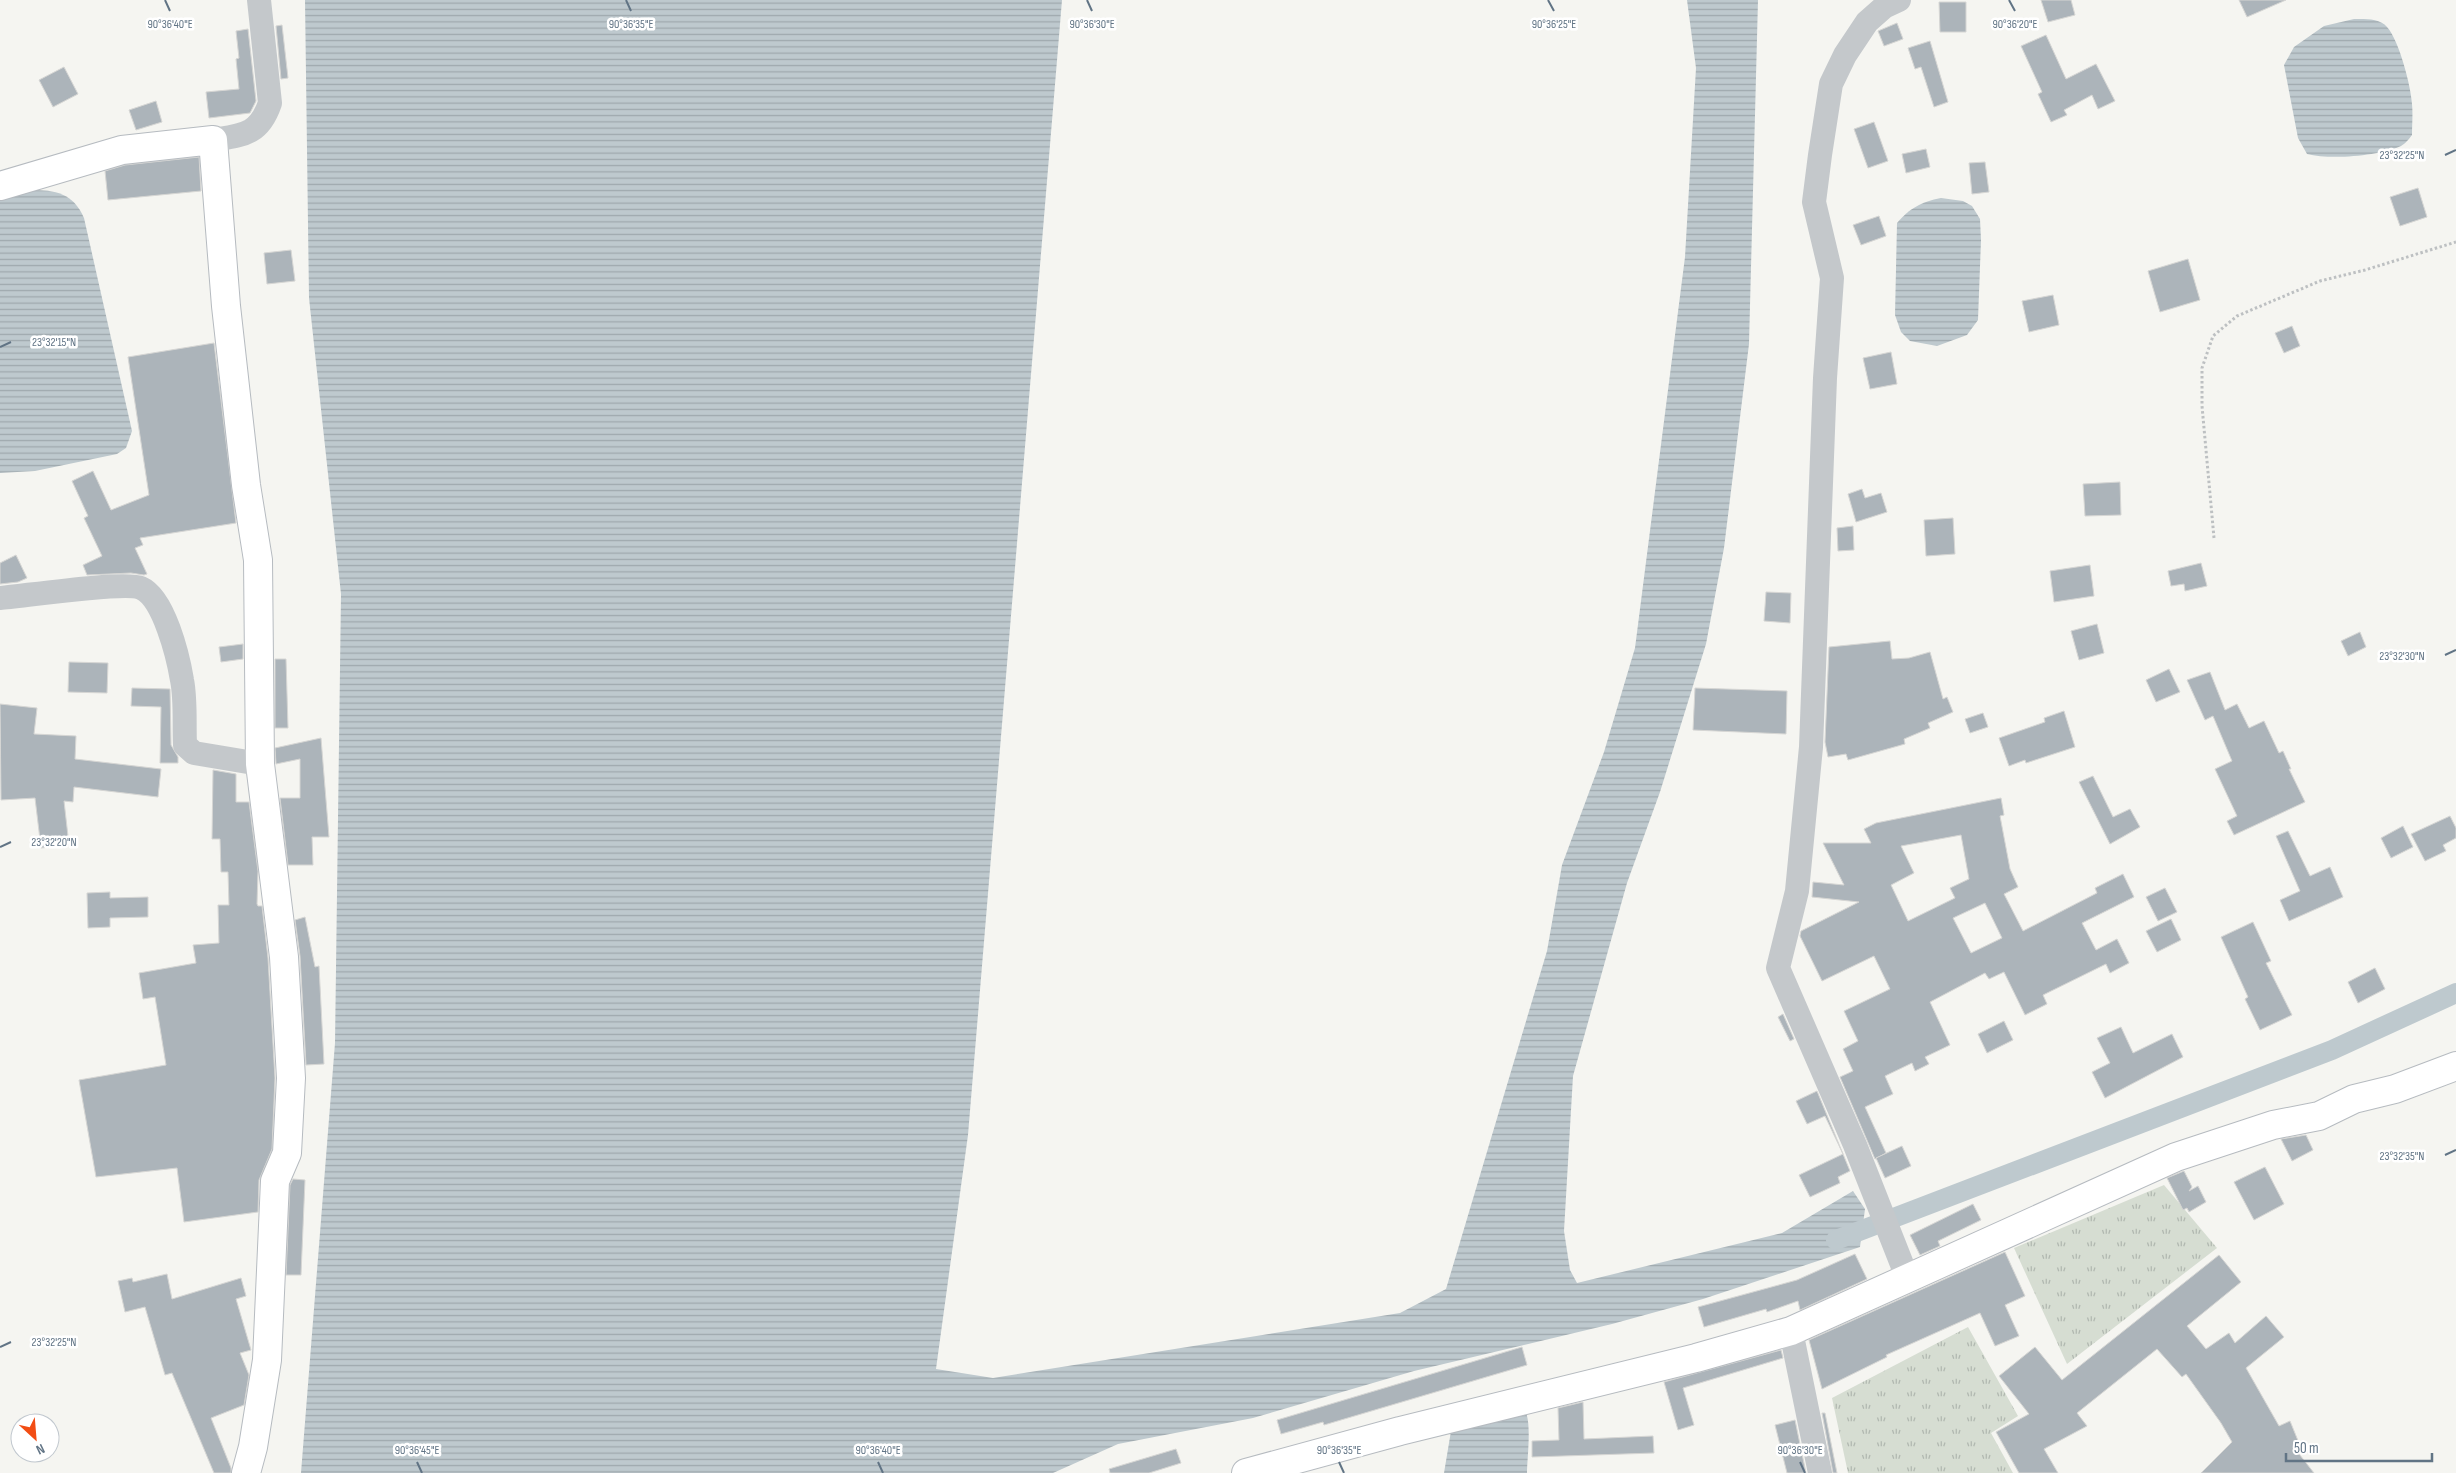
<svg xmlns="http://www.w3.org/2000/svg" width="2456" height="1473" viewBox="0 0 2456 1473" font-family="'Sofia Sans Condensed',sans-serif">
	<defs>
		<pattern id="park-tufts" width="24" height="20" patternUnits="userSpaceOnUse" patternTransform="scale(1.25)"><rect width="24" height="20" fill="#d6ddd2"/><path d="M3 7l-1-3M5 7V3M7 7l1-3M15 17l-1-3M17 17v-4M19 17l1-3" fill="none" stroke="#b1b8b0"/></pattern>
		<pattern id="water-rules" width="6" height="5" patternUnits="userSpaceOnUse" patternTransform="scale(1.25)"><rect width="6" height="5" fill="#bec9ce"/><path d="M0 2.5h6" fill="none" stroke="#9ea8ad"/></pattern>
	</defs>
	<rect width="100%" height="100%" fill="#f5f5f1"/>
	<g fill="url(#park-tufts)">
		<path d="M2164,1185L2217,1248L2067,1364L2014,1248Z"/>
		<path d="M1968,1327L2018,1416L1991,1433L2013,1473H1848L1832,1398Z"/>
	</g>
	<g fill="url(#water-rules)">
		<path d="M305,0H1062L968,1135L936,1369L993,1378L1400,1313L1446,1289L1547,951L1562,865L1604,752L1635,648L1685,257L1696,68L1687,0H1758L1749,344L1724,548L1706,644L1660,792L1627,883L1573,1076L1564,1231L1570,1270L1577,1283L1782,1233L1853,1191L1865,1209L1860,1247L1703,1299L1612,1324L1414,1371L1253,1418L1118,1444L1053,1473H301L335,1043L341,594L309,298Z"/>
		<path d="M2354,19C2364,19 2380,18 2387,27C2399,40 2411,86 2412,104C2413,114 2412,125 2412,135C2409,139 2405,144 2401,146C2379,156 2331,160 2307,154L2298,138L2284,65L2294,47L2324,26Z"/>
		<path d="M30,190C56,190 73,193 84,218L132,431L126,448L117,454L35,471L0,473V198Z"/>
		<path d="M1941,198L1963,201L1972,206L1980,219L1981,240L1978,320L1967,335L1937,346L1910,341L1901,332L1895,315L1897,223C1910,208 1921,202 1941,198Z"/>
		<path d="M1525,1411C1532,1422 1527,1459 1527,1473H1444L1452,1425Z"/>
	</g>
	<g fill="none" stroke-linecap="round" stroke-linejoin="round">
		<path stroke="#bec9ce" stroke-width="20" d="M1836,1240L2332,1050L2456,993"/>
	</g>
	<g fill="#acb4ba" stroke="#d6d6d4" fill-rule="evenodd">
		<path d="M2041,0H2071L2075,15L2048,22Z"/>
		<path d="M2239,0H2286L2247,17Z"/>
		<path d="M1939,2H1966V32H1940Z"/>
		<path d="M1897,23L1903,39L1884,46L1878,31Z"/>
		<path d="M282,25L288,78L281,79L276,26Z"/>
		<path d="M248,29L256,101L250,113L209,118L206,92L239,89L236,59L239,58L236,31Z"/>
		<path d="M2046,35L2066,79L2096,64L2115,101L2098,109L2092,95L2064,110L2067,115L2051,122L2038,94L2042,92L2021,46Z"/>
		<path d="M1930,41L1948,102L1934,107L1921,67L1915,69L1908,48Z"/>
		<path d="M64,67L78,94L53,107L39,80Z"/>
		<path d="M156,101L162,122L136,130L129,110Z"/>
		<path d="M1874,122L1888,161L1868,168L1854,129Z"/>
		<path d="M1926,149L1930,167L1906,173L1902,154Z"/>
		<path d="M199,157L201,191L108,200L105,171L125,165Z"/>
		<path d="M1985,162L1989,192L1972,194L1969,163Z"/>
		<path d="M2418,188L2427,217L2400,226L2390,197Z"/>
		<path d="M1879,216L1886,236L1861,245L1853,225Z"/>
		<path d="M291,250L295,281L267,284L264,253Z"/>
		<path d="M2188,259L2200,300L2160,312L2148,271Z"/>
		<path d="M2053,295L2059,325L2029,332L2022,301Z"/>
		<path d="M2292,326L2300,346L2284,353L2275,333Z"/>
		<path d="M214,343L236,523L140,538L143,545L135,548L147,574L144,575L131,573L87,575L83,565L102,556L84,518L88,516L72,481L93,471L111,510L149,495L128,357Z"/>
		<path d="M1891,352L1897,384L1870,389L1863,358Z"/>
		<path d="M2120,482L2121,515L2085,516L2083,484Z"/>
		<path d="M1862,489L1865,498L1881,493L1887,512L1856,522L1848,494Z"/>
		<path d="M1953,518L1955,554L1926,556L1924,520Z"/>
		<path d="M1853,526L1854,550L1838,551L1837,528Z"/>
		<path d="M16,555L27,578L18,582L0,584V563Z"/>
		<path d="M2201,563L2207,586L2185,591L2184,584L2171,586L2168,571Z"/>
		<path d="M2090,565L2094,596L2054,602L2050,571Z"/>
		<path d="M1766,592L1791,593L1790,623L1764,621Z"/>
		<path d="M2097,624L2104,653L2079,660L2071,631Z"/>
		<path d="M2360,632L2366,647L2348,656L2341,641Z"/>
		<path d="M1890,641L1892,659L1909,658L1930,652L1943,699L1947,697L1953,712L1928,723L1930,728L1904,739L1905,744L1848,760L1846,754L1828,757L1825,742L1829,647Z"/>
		<path d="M243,644V659L221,662L219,647Z"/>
		<path d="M275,659H286L288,728H275Z"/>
		<path d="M69,662L108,663L107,693L68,692Z"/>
		<path d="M2169,669L2180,692L2156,702L2146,680Z"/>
		<path d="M2210,672L2225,710L2237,704L2249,728L2264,721L2279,753L2283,751L2291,769H2289L2305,802L2234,835L2227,821L2237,816L2215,769L2232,761L2213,716L2205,720L2187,680Z"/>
		<path d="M132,688L170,689L171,745L178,757V763H160L161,707L131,706Z"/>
		<path d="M1695,688L1787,691L1786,734L1693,730Z"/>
		<path d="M0,704L37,708L34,734L76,736L75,759L161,769L158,797L74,787L73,802L64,801L69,845L41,848L35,798L1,800Z"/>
		<path d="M2064,711L2075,747L2026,763L2025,760L2009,766L1999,738L2045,722L2044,718Z"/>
		<path d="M1983,713L1988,727L1970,733L1965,719Z"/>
		<path d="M321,738L329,837H312L313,865H288L280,798H300V759L276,764L275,748Z"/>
		<path d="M213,770L236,774V802H249L258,871L257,904L258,906H262L268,958L275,1078L272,1149L259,1180L258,1212L184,1222L177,1168L96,1177L79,1080L166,1065L155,997L143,999L139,973L196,963L193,945L219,943L218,905H229L228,872H221L220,839H212Z"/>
		<path d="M2093,776L2113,817L2130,809L2140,827L2110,844L2079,782Z"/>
		<path d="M2001,798L2004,815L2000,816L2010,869L2018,887L2004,894L2023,931L2097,893L2095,888L2123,874L2134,897L2082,923L2096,950L2117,939L2129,963L2110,973L2106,964L2043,995L2047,1004L2025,1015L2004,972L1989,979L1985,973L1930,1002L1950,1045L1925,1057L1929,1064L1915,1071L1912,1063L1885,1076L1893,1094L1865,1107L1886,1153L1875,1159L1840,1077L1853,1071L1843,1049L1858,1041L1844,1011L1890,989L1874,956L1822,981L1800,936L1801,931L1859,902L1812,897L1813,882L1844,885L1823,843H1871L1864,829L1876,823ZM1961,835L1969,879L1950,888L1955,898L1908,921L1891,885L1914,873L1901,846ZM1985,903L2002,938L1971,953L1953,918Z"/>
		<path d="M2450,816L2456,828V838L2443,845L2446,851L2425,861L2411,834Z"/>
		<path d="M2403,826L2413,847L2391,858L2381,838Z"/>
		<path d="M2288,831L2310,876L2330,867L2343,897L2289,921L2280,900L2300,891L2276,836Z"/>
		<path d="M2165,888L2177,912L2158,921L2146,897Z"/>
		<path d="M110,892V898L148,897V917L110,918V927L88,928L87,893Z"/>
		<path d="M305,917L315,967L319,966L324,1064L306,1065L300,956L295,920Z"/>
		<path d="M2171,919L2181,940L2157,952L2146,931Z"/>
		<path d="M2253,922L2271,961L2266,963L2292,1015L2260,1030L2245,999L2248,997L2221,937Z"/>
		<path d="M2375,968L2385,989L2358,1003L2348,982Z"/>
		<path d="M1783,1014L1794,1039L1790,1041L1778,1017Z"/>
		<path d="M2004,1021L2013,1040L1987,1053L1978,1034Z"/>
		<path d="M2121,1027L2133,1053L2172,1034L2183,1057L2105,1098L2092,1072L2110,1063L2097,1038Z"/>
		<path d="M1817,1091L1850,1171L1838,1177L1840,1183L1810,1197L1799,1175L1843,1154L1825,1116L1807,1124L1796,1101Z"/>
		<path d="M2306,1135L2313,1150L2292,1161L2281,1139Z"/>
		<path d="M1902,1146L1911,1166L1885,1178L1876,1158Z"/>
		<path d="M2265,1167L2284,1204L2254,1220L2234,1182Z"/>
		<path d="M2184,1171L2192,1187L2189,1191L2198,1186L2206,1202L2189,1212L2187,1208L2183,1210L2167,1178Z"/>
		<path d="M293,1179L305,1180L301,1275H286L290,1185Z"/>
		<path d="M1973,1204L1981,1220L1938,1241L1940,1246L1920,1255L1910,1235Z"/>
		<path d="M2005,1252L2025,1296L2005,1305L2019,1336L1995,1346L1980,1313L1886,1355L1887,1357L1822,1389L1809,1340Z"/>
		<path d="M1855,1254L1867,1279L1800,1310L1798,1301L1767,1312L1766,1309L1704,1327L1698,1307L1797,1280Z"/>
		<path d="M2219,1255L2241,1282L2187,1326L2206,1349L2229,1333L2235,1343L2266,1316L2284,1337L2246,1368L2279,1426L2290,1421L2301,1448L2296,1450L2314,1473H2201L2232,1442L2221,1423L2186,1374L2182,1377L2157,1349L2077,1413L2087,1426L2044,1449L2058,1473H2019L1996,1432L2029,1414L1999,1376L2035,1347L2062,1380Z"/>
		<path d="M167,1274L172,1299L241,1278L246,1296L236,1299L251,1350L240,1353L249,1375L244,1405L211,1418L231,1468V1473H214L172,1373L165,1375L145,1307L125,1312L118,1281L132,1278L133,1282Z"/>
		<path d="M1522,1347L1527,1365L1324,1425L1323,1422L1281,1434L1277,1420Z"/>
		<path d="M1781,1350L1783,1358L1683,1388L1694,1425L1678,1430L1664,1382Z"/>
		<path d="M1583,1402L1584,1439L1653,1436L1654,1453L1532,1457V1441L1559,1440L1558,1408Z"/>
		<path d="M1822,1413H1825L1837,1473H1833Z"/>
		<path d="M1795,1420L1806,1473H1787L1775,1425Z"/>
		<path d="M1176,1449L1181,1463L1149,1473H1110L1109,1469Z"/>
	</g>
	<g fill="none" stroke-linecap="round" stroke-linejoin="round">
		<defs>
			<g id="secondary">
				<path d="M0,186L122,150L213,140L226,306L246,485L258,560L260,764L284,957L291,1078L287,1153L275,1181L267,1360L253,1447L246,1473"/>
				<path d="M1246,1473L1400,1431L1696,1358L1791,1331L2176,1157L2273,1125L2319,1116L2354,1099L2395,1089L2456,1066"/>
			</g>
		</defs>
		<use href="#secondary" stroke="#b6bbc0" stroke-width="30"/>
		<path stroke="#bdc0c2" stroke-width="3" stroke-dasharray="2.5 2.5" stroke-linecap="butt" d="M2214,538L2202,406V368L2213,336L2237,316L2320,281L2365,270L2456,242"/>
		<g stroke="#c4c8cb" stroke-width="24">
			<path d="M1899,0L1884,7L1867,22L1845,55L1831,84L1820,155L1814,202L1832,278L1825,378L1811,747L1797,891L1778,968L1855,1145L1907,1277"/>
			<path d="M213,140C243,135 259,135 270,103L259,0"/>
			<path d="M0,598C24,596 124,581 141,588C164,598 178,656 182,680C186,700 184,723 185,745L194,753L260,764"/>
			<path d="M1791,1331L1820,1473"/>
		</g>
		<use href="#secondary" stroke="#fff" stroke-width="28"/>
	</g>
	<path fill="none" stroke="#617485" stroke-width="2" d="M165,0L170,11M626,0L631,11M1087,0L1092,11M1548,0L1554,11M2009,0L2015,11M2445,155L2456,150M0,347L11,342M2445,655L2456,650M0,847L11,842M2445,1155L2456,1150M0,1347L11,1342M417,1462L422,1473M878,1462L883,1473M1339,1462L1344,1473M1800,1462L1805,1473"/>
	<g font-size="12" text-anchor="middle" fill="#617485" stroke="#fff" stroke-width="5" stroke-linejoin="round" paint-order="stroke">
		<text x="170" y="28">90°36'40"E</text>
		<text x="631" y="28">90°36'35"E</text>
		<text x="1092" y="28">90°36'30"E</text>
		<text x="1554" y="28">90°36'25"E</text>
		<text x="2015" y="28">90°36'20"E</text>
		<text x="2402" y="159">23°32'25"N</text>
		<text x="54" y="346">23°32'15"N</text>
		<text x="2402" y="660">23°32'30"N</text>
		<text x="54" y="846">23°32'20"N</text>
		<text x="2402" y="1160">23°32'35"N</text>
		<text x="54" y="1346">23°32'25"N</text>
		<text x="417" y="1454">90°36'45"E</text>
		<text x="878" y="1454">90°36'40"E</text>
		<text x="1339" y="1454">90°36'35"E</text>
		<text x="1800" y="1454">90°36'30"E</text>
	</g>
	<g transform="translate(35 1438) rotate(154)"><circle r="24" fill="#ffffff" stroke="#c0c7ce"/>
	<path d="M0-4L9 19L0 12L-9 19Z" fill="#f24d14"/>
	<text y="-8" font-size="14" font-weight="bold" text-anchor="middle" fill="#617485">N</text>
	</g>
	<path d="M2286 1453v8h146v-8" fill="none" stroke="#617485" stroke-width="2.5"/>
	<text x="2294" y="1453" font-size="15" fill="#617485" stroke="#ffffff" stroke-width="4" paint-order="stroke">50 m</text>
</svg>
